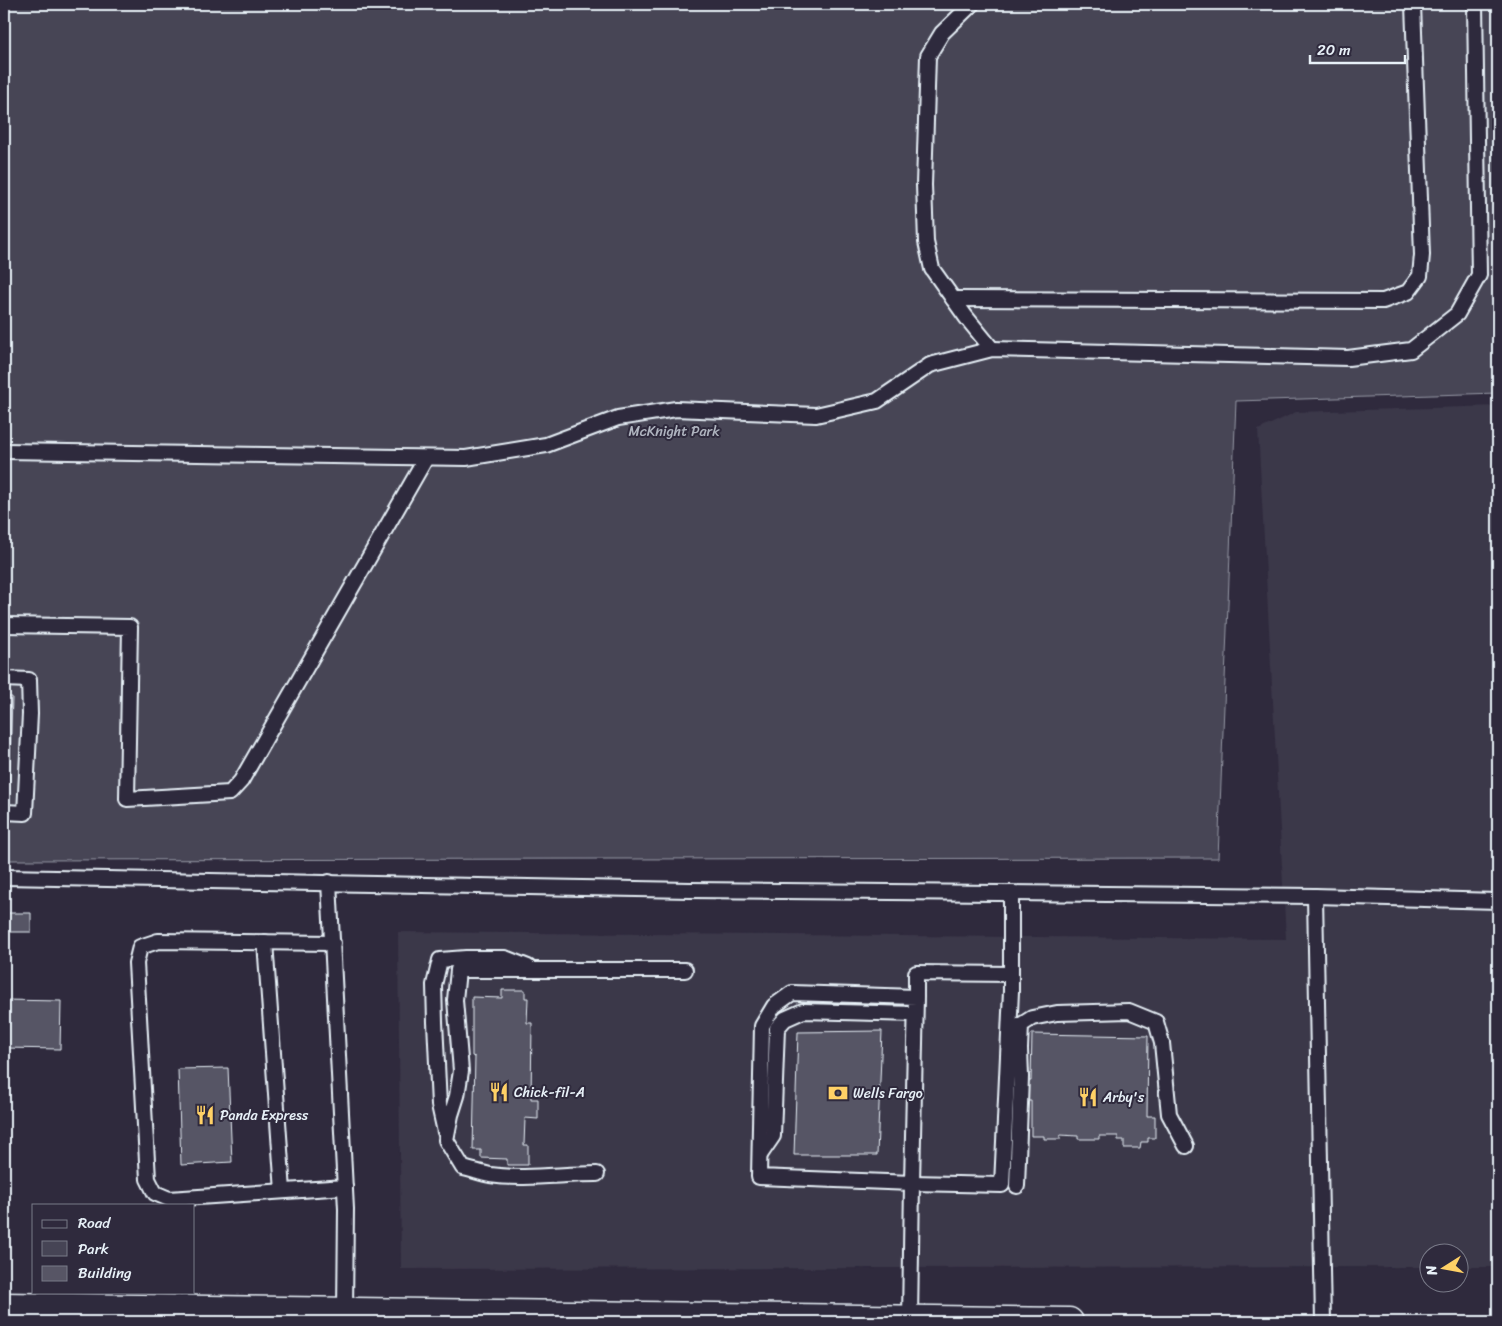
<svg xmlns="http://www.w3.org/2000/svg" width="1502" height="1326" viewBox="0 0 1502 1326" font-family="Sriracha,sans-serif">
	<rect width="100%" height="100%" fill="#2f2a3d"/>
	<filter id="ink" filterUnits="userSpaceOnUse"><feTurbulence type="fractalNoise" baseFrequency=".02" numOctaves="2"/><feDisplacementMap in="SourceGraphic" scale="10" xChannelSelector="R" yChannelSelector="G"/><feConvolveMatrix kernelMatrix="1 2 1 2 8 2 1 2 1" color-interpolation-filters="sRGB"/></filter>
	<g filter="url(#ink)">
		<path fill="#3b3749" d="M1498,406V1267H1460V1254H1430L1429,1267L401,1269L398,932L1286,939L1258,430L1296,412Z"/>
		<path fill="#464455" stroke="#979aa6" d="M4,4H1498V393L1236,401L1218,858L4,860Z"/>
		<g fill="#575565" stroke="#e8f1f8">
			<path d="M4,697H12L9,793H4Z"/>
			<path d="M5,913H31V932H6Z"/>
			<path d="M502,990H525V998H528L527,1023H532L531,1099H538V1119L525,1118L524,1145H528V1165H507V1159L481,1158V1150H473L475,1057L472,1056V997L502,998Z"/>
			<path d="M4,1000L61,1001L60,1049L4,1048Z"/>
			<path d="M882,1031L877,1155H794L798,1032Z"/>
			<path d="M1032,1034L1148,1036L1147,1116H1155V1138H1148V1142H1141L1140,1148H1124V1140H1118V1136H1099V1139H1078V1136L1060,1135V1139H1044V1136H1031V1101H1025V1081H1031Z"/>
			<path d="M228,1068L232,1162L181,1165L178,1069Z"/>
		</g>
		<g fill="none" stroke-linecap="round" stroke-linejoin="round">
			<defs>
				<g id="lane">
					<path d="M972,4L942,33L928,56L924,185L926,242L932,269L966,317L992,349"/>
					<path d="M953,299L1383,301L1408,292L1420,276L1422,255L1413,4"/>
					<path d="M4,451L466,458L546,445L618,418L676,409L816,415L877,401L930,365L992,349L1348,358L1411,350L1457,314L1479,275L1475,4"/>
					<path d="M4,625L130,627L127,799L230,793L241,781L426,458"/>
					<path d="M4,679L29,680L30,714L25,813L4,812"/>
					<path d="M4,877L690,890L1315,896L1498,901"/>
					<path d="M329,882L346,1209L345,1312"/>
					<path d="M1315,896L1323,1322"/>
					<path d="M265,942L283,1191"/>
					<path d="M333,943L158,941L140,947L136,963L148,1179L155,1193L169,1199L345,1187"/>
					<path d="M916,997L792,993L774,1006L762,1026L759,1177L912,1183L916,997V973L1011,974"/>
					<path d="M445,1132L439,1105L435,1022L434,985L440,960L466,958H505L528,967"/>
					<path d="M760,1155L773,1136L777,1028L785,1019L803,1011L915,1014"/>
					<path d="M597,1174C561,1174 525,1180 490,1175C481,1173 472,1170 463,1168L446,1140L451,1115L457,1096L461,1071L455,1000L458,970H685"/>
					<path d="M1017,1186L1021,1077L1020,1049L1021,1025L1032,1018L1057,1013L1094,1012L1129,1011L1156,1022L1162,1043L1169,1114L1186,1146"/>
					<path d="M910,1320L912,1183L1002,1185L1011,991V893"/>
				</g>
				<path id="primary" d="M4,1307L1069,1322"/>
			</defs>
			<use href="#lane" stroke="#e8f1f8" stroke-width="18"/>
			<use href="#primary" stroke="#e8f1f8" stroke-width="31"/>
			<use href="#lane" stroke="#2f2a3d" stroke-width="14"/>
			<use href="#primary" stroke="#2f2a3d" stroke-width="28"/>
		</g>
	</g>
	<defs>
		<symbol id="restaurant-bare" viewBox="-9 -9 18 18"><path d="M-5-6h1v4h1v-4h1v4h1v-4h1v5L-1.5 .5V6h-2V.5L-5-1ZM5-6V6H3V1.5H1.5Q1.5-4 5-6Z" fill="#ffd166" stroke="#2f2a3d" stroke-width="2.5" paint-order="stroke"/></symbol>
		<symbol id="bank-bare" viewBox="-9 -9 18 18"><path d="M-6-4H6V4H-6ZM0-2.3a2.3 2.3 0 1 0 0 4.6a2.3 2.3 0 1 0 0-4.6Z" fill="#ffd166" stroke="#2f2a3d" stroke-width="2.5" paint-order="stroke"/></symbol>
	</defs>
	<g fill-rule="evenodd">
		<use href="#restaurant-bare" x="485" y="1078" width="28" height="28"/>
		<use href="#bank-bare" x="824" y="1079" width="28" height="28"/>
		<use href="#restaurant-bare" x="1074" y="1083" width="28" height="28"/>
		<use href="#restaurant-bare" x="191" y="1101" width="28" height="28"/>
	</g>
	<g text-anchor="middle" stroke-width="4" stroke-linejoin="round" paint-order="stroke">
		<g font-size="14" fill="#afb4bf" stroke="#2f2a3d">
			<text x="674" y="436">McKnight Park</text>
		</g>
		<g font-size="14" fill="#e8f1f8" stroke="#2f2a3d" text-anchor="start">
			<text x="514" y="1097">Chick-fil-A</text>
			<text x="853" y="1098">Wells Fargo</text>
			<text x="1103" y="1102">Arby's</text>
			<text x="220" y="1120">Panda Express</text>
		</g>
	</g>
	<rect width="1502" height="1326" fill="none" stroke="#2f2a3d" stroke-width="20"/>
	<rect x="10" y="10" width="1482" height="1306" fill="none" stroke="#e8f1f8" stroke-width="2" filter="url(#ink)"/>
	<rect x="32" y="1204" width="162" height="90" fill="#2f2a3d" stroke="#797a88"/>
	<rect x="42" y="1220" width="25" height="8" fill="#2f2a3d" stroke="#797a88"/>
	<text x="78" y="1228" font-size="15" fill="#e8f1f8">Road</text>
	<rect x="42" y="1241" width="25" height="15" fill="#464455" stroke="#797a88"/>
	<text x="78" y="1254" font-size="15" fill="#e8f1f8">Park</text>
	<rect x="42" y="1266" width="25" height="15" fill="#575565" stroke="#797a88"/>
	<text x="78" y="1278" font-size="15" fill="#e8f1f8">Building</text>
	<g transform="translate(1444 1268) rotate(259)"><circle r="24" fill="#2f2a3d" stroke="#797a88"/>
	<path d="M0-4L9 19L0 12L-9 19Z" fill="#ffd166"/>
	<text y="-8" font-size="14" font-weight="bold" text-anchor="middle" fill="#e8f1f8">N</text>
	</g>
	<path d="M1310 55v8h95v-8" fill="none" stroke="#e8f1f8" stroke-width="2.5"/>
	<text x="1317" y="55" font-size="15" fill="#e8f1f8" stroke="#2f2a3d" stroke-width="4" paint-order="stroke">20 m</text>
</svg>
